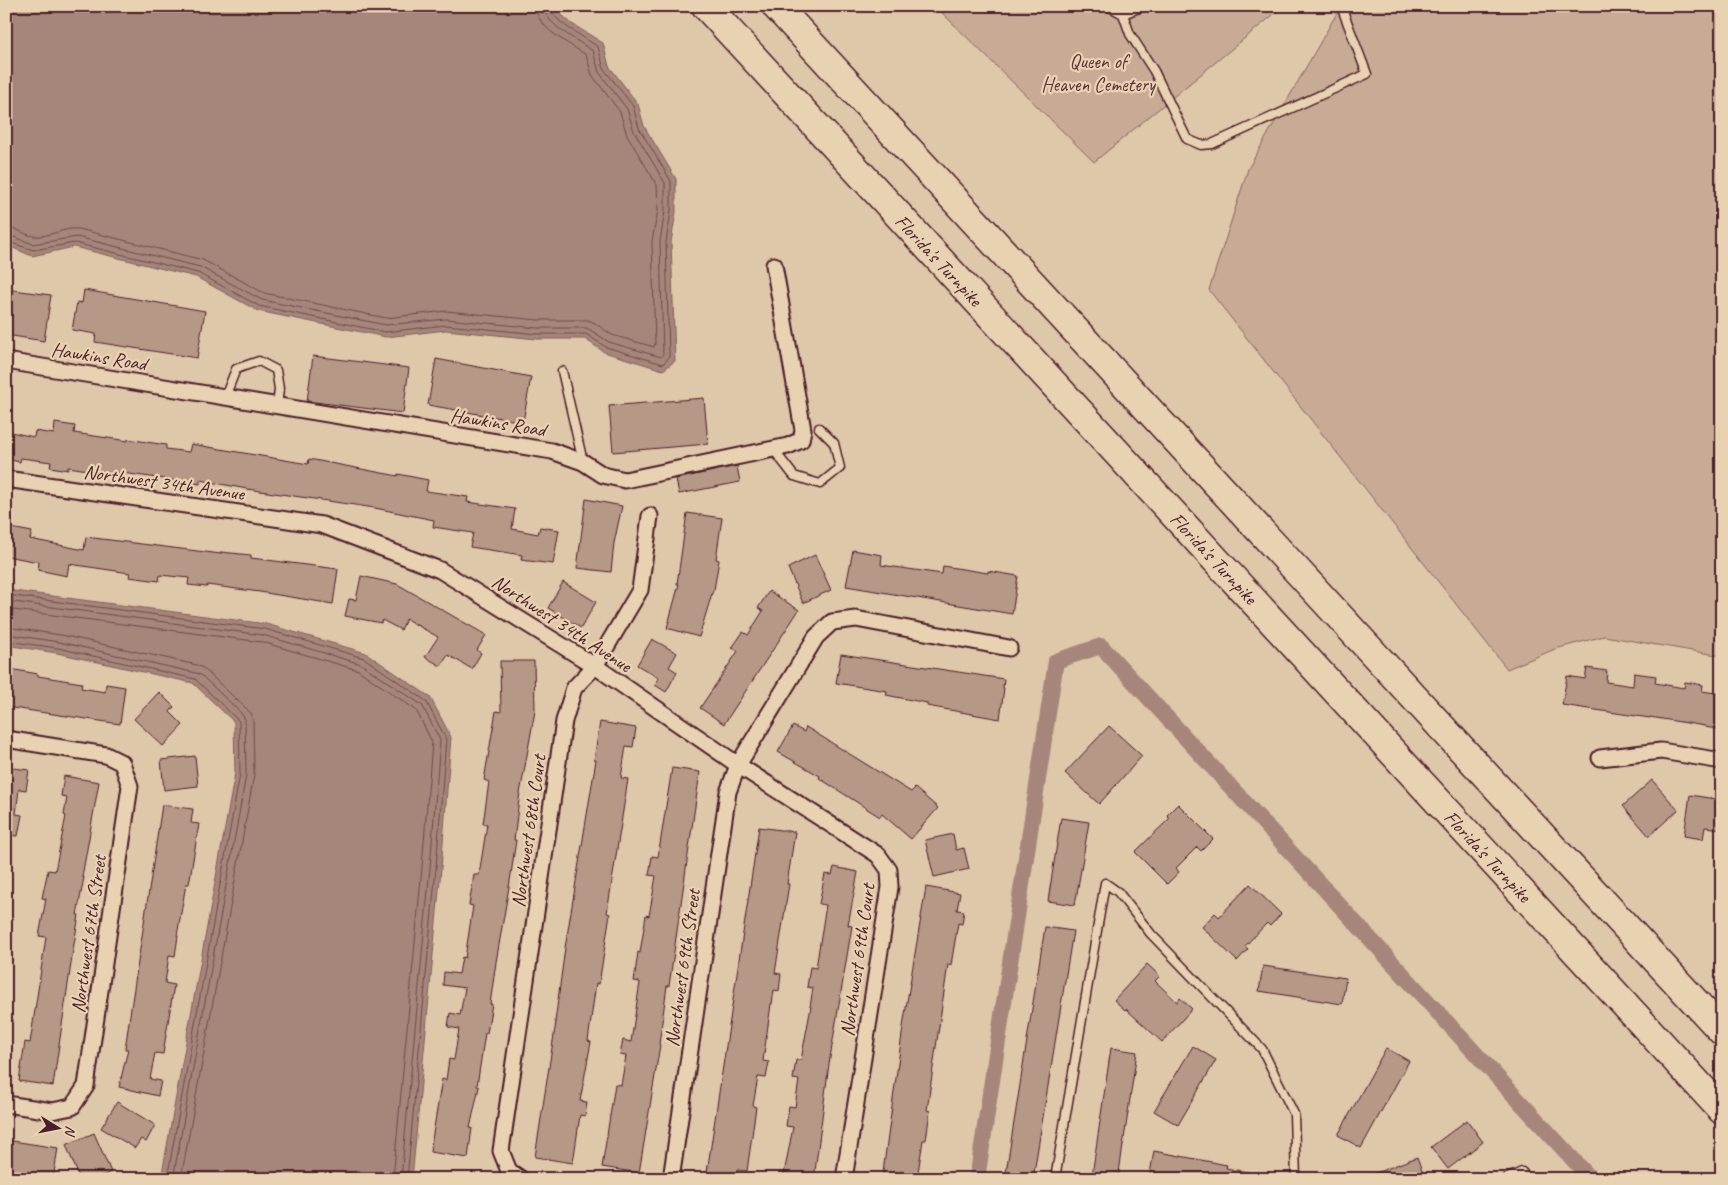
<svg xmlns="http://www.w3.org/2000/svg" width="1728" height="1185" viewBox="0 0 1728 1185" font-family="Caveat,sans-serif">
	<rect width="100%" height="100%" fill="#dfc7aa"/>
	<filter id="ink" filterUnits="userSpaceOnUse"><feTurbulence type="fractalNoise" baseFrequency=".02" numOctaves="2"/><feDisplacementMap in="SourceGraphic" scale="10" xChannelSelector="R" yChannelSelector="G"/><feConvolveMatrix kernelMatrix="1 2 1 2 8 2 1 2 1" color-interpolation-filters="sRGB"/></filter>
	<g filter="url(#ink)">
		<g fill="#c7ab95" stroke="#886560">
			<path d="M935,6H1284L1094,162Z"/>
			<path d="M1341,6H1722V656L1604,636L1555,649L1507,669L1209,290L1248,169Z"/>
		</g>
		<g fill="#a6867a" stroke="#815d5a">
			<path d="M6,6H552L572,24L603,43L609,66L638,104L644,126L676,179V212L671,242L675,361L663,370L604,352L585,339H537L446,330L386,337L258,311L196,277L74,247L32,256L6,245Z"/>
			<path d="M6,590L266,624L366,653L430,697L451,737L441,869L412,1179H161L235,773L234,722L193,683L57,653L6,645Z"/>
		</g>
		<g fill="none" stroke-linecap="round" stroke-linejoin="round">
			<g stroke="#6f484b" stroke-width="1">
				<path d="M6,227C16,227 24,235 34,236C47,238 64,227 79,229L203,260L264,293L386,318L446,311L538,320H588L595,323L612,335L654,347L655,344L652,241L658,210L657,185L627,135L620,112L592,75L586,55C570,44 536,28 535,6"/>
				<path d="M6,234L33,244L77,237L200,267L262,300L386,325L446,319L538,328H587L609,342L661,357L663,354L660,241L665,211V183L634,131L627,109L599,72L593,51C579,41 544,24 543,6"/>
				<path d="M6,241L33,250L75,243L198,273L259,306L385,332L446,325L538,334H586L606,347L663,364L669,357L666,242L671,211V181L639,128L633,106L604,69L598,47C586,38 551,21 549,6"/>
				<path d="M6,595L265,629L364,658L426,701L446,739L436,868L407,1179"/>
				<path d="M6,601L263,635L361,664L422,705L440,740L430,868L401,1179"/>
				<path d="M6,609L262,642L358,670L416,710L432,742L422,867L393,1179"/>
				<path d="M6,627L61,635L197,665L203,668L251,713L253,721L254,775L181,1179"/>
				<path d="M6,634L59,642L196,673L201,675L241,713L245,719L246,775L173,1179"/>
				<path d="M6,641L58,648L195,679L239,721L240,774L167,1179"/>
			</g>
			<path stroke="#a6867a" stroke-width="16" d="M977,1179L1056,661L1101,646L1591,1179"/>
		</g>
		<g fill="#b59886" stroke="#4a1f2b">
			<path d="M6,289L51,295L44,341L6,335Z"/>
			<path d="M84,290L205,311L197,358L95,342L96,334L72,330L77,302L82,303Z"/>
			<path d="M313,356L409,368L403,413L307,401Z"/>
			<path d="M436,359L531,377L523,422L428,405Z"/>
			<path d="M704,398L708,444L613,452L609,406Z"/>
			<path d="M55,423L75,426L74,433L128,441V439L166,445V449L189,452L191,444L308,464L309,459L398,476V474L428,480L426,491L468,497L467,502L515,509L512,529L538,534L540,527L559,530L553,564L521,560L522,555L470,547L473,533L433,527L434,520L375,508L247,489L200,480V484L115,472V474L68,467V470L50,467L51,462L21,458L20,462L6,459V431L34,437L35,431L54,434Z"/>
			<path d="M737,466L740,482L679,494L676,479Z"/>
			<path d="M586,499L622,506L614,543L611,572L577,568Z"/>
			<path d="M687,513L722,518L716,559L719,560L714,590H713L699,637L667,628L679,584H677Z"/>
			<path d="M6,527L32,532L30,539L84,550L86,537L221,554V552L251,555V558L338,569L333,604L260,592L207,585V587L188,585L189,578L160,575L159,581L129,577L130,573L69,564L67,576L38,570L39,562L6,556Z"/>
			<path d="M853,550L882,555L881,565L942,574L943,566L988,573V571L1018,576L1012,614L846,586Z"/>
			<path d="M815,555L831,590L803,603L788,568Z"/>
			<path d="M361,576L397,584L486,635L477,650L481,653L472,669L448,655L441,666L425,657L438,637L406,619L401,630L382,620L381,623L345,616L349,599L356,600Z"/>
			<path d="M563,582L596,602L581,628L548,608Z"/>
			<path d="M769,591L799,610L724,724L700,708L738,651L732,648L743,632L748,635L763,611L758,608Z"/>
			<path d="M652,639L677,653L669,667L677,672L666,692L655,685L659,678L637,665Z"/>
			<path d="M841,654L1004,679L1003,688H1004L1000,719L927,706V703L886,695L887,691L836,683Z"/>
			<path d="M500,661H534L535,711L519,799L514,840H516L510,881L496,962L490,1004H492L487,1033H485L477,1086L479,1087L470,1128H472L468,1158L430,1152L442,1079L446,1080L449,1059L454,1060L459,1029L448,1027L450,1013L460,1015L465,988L443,985L444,972L459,974L462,957L465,958L473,906L469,905L474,875H479L487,824H483L489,782L484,780L496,711L501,712Z"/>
			<path d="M1587,668L1607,671L1606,682L1633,686L1634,673L1656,676L1655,683L1684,688L1685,682L1703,685L1702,691L1722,694V730L1705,727V726L1650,717V718L1562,705L1567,676L1585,679Z"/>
			<path d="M10,669L38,674V676L82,683L81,688L105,692L106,684L125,687L120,724L6,707V693Z"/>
			<path d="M159,692L174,707L170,712L183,725L163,746L134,719Z"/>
			<path d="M600,722L636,728L633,747L626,746L621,778L628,779L607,913L610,914L599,984L596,983L588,1041L591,1042L580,1101L587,1102L585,1116L580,1115L573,1163L535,1157L556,1022H555L565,948L596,760H594Z"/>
			<path d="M793,726L804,732L806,727L911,792L915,788L938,808L911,839L882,814L880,817L819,778L820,776L778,752Z"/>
			<path d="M1109,726L1142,756L1099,804L1065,773Z"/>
			<path d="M195,756L198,786L164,790L161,760Z"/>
			<path d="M6,767L29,770L26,790L19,789L16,814L22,815L18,836L6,835Z"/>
			<path d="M672,768L700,772L669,986H667L659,1044L660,1045L639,1173L602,1167L615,1084L621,1085L626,1056L620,1055L623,1040L631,1042L640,982L634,981L638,952L640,953L646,915L649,916L656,876L649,875L652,856L658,857Z"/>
			<path d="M64,776L99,782L82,877H84L77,915H79L73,950L53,1086L19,1081L25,1042L30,1043L46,937L39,936L46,899L42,898L48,870L55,871L66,816L64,815L67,797L61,796Z"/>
			<path d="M1652,780L1678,810L1649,836L1623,806Z"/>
			<path d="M1690,795L1722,800V829L1705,827L1703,839L1684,836Z"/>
			<path d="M1178,804L1213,839L1201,851L1197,847L1176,868L1179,872L1167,884L1135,852L1170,818L1167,815Z"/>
			<path d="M162,805L193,809L191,823L199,824L189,884H186L177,936H178L175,956L169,955L165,983L174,985L163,1054L155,1053L150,1079L161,1081L158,1096L119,1087L128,1049H125L131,1008Z"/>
			<path d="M1061,818L1089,822L1075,905L1048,901Z"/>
			<path d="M759,827L795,832L787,884H789L775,973L781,974L779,991L774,990L772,1004H771L763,1061L769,1062L766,1078L758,1077L753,1106L756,1107L747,1171L737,1170L736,1179H706Z"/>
			<path d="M953,834L956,850L964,848L969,869L934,877L925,840Z"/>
			<path d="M834,867L858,872L848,925L852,926L829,1064L814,1179H783L793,1127L786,1126L789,1106L795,1107L799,1080L793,1079L796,1060H801L811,1007H810L813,988L807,987L810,967L816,968L826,905L819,904L825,874L832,875Z"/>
			<path d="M1250,884L1281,914L1270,926L1267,923L1245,946L1248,949L1237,961L1202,927L1215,913L1219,917Z"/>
			<path d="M926,887L960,893L957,910L964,911L962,924L958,923L951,965L948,964L927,1110L930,1111L926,1140H923L917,1179H882L904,1020Z"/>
			<path d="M1045,927L1073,931L1033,1179H1005Z"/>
			<path d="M1147,964L1160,976L1155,981L1177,1002L1180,998L1192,1009L1162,1042L1126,1009L1125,1010L1114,1000Z"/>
			<path d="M1263,966L1346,978L1342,1004L1259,991Z"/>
			<path d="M1193,1046L1216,1060L1178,1125L1154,1111Z"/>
			<path d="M1111,1048L1137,1052L1118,1179L1092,1175Z"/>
			<path d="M1386,1048L1409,1061L1361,1148L1338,1135Z"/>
			<path d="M117,1102L155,1125L146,1142L141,1139L135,1148L101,1128Z"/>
			<path d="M1467,1120L1483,1142L1448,1169L1431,1147Z"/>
			<path d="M94,1133L111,1172L95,1179H80L66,1145Z"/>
			<path d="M6,1140L58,1148L53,1179H6Z"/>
			<path d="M1154,1151L1227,1165L1226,1168L1252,1173V1179H1149Z"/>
			<path d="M1417,1157L1425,1179H1363V1178Z"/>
		</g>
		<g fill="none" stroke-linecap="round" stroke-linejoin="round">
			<defs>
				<g id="service">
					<path d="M1108,6L1123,14L1130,34L1154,71L1187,139L1201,145L1212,144L1367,74L1341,6"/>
					<path d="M1123,14L1144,6"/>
					<path d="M562,371L583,462"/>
					<path d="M225,397L236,369L259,361L276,370L279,389L277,406"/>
					<path d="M773,449L794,476L820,484L840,468L834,443L819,428"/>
					<path d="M1055,1179L1105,883L1118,892L1151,934L1262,1049L1294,1114L1296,1179"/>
					<path d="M1505,1179L1522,1172L1528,1179"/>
				</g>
				<g id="minor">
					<path d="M6,361L552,451L583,462L603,475L625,480L788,446L801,440L803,430L774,265"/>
					<path d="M6,479L322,525L440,570L595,666L738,765L878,855L889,870L890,887L844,1179"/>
					<path d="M6,739L106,755L122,763L130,786L86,1086L72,1107L52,1111L6,1104"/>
					<path d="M1600,758L1661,751L1722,761"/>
					<path d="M521,1179L509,1171L501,1151L564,721L574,688L595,666L640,590L650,516"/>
					<path d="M671,1179L728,792L738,765L816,637L832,622L856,619L1009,648"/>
				</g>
				<g id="motorway">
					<path d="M706,6L1722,1110"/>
					<path d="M776,6L1722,1031"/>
				</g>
			</defs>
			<use href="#service" stroke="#4a1f2b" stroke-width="11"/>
			<use href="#minor" stroke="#4a1f2b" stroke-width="19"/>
			<use href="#motorway" stroke="#4a1f2b" stroke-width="31"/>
			<use href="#service" stroke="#e9d2b2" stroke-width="8"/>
			<use href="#minor" stroke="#e9d2b2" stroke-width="15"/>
			<use href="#motorway" stroke="#e9d2b2" stroke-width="28"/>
		</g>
	</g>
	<g text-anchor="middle" stroke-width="4.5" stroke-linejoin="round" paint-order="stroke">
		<g font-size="20" fill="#5d343b" stroke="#e9d2b2">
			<text x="1098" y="68">Queen of<tspan x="1098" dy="23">Heaven Cemetery</tspan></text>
		</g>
		<g font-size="20" fill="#4a1f2b" stroke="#e9d2b2">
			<text transform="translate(939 260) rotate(47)" y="7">Florida's Turnpike</text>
			<text transform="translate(99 356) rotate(9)" y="7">Hawkins Road</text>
			<text transform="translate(498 422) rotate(9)" y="7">Hawkins Road</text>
			<text transform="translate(164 482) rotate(8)" y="7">Northwest 34th Avenue</text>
			<text transform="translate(1214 558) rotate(47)" y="7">Florida's Turnpike</text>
			<text transform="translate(562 623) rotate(33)" y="7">Northwest 34th Avenue</text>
			<text transform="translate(528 831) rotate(-82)" y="7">Northwest 68th Court</text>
			<text transform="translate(1488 856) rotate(47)" y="7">Florida's Turnpike</text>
			<text transform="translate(88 934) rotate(-82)" y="7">Northwest 67th Street</text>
			<text transform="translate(857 960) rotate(-82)" y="7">Northwest 69th Court</text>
			<text transform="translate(682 968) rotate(-82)" y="7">Northwest 69th Street</text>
		</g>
	</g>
	<rect width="1728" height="1185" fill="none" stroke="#e9d2b2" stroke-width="25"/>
	<rect x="12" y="12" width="1703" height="1160" fill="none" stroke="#4a1f2b" stroke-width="2" filter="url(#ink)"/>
	<g transform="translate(58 1128) rotate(100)" stroke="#e9d2b2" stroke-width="4" paint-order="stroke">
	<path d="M0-4L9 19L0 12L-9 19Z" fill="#4a1f2b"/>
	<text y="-8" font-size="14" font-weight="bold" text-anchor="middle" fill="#4a1f2b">N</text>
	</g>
</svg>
